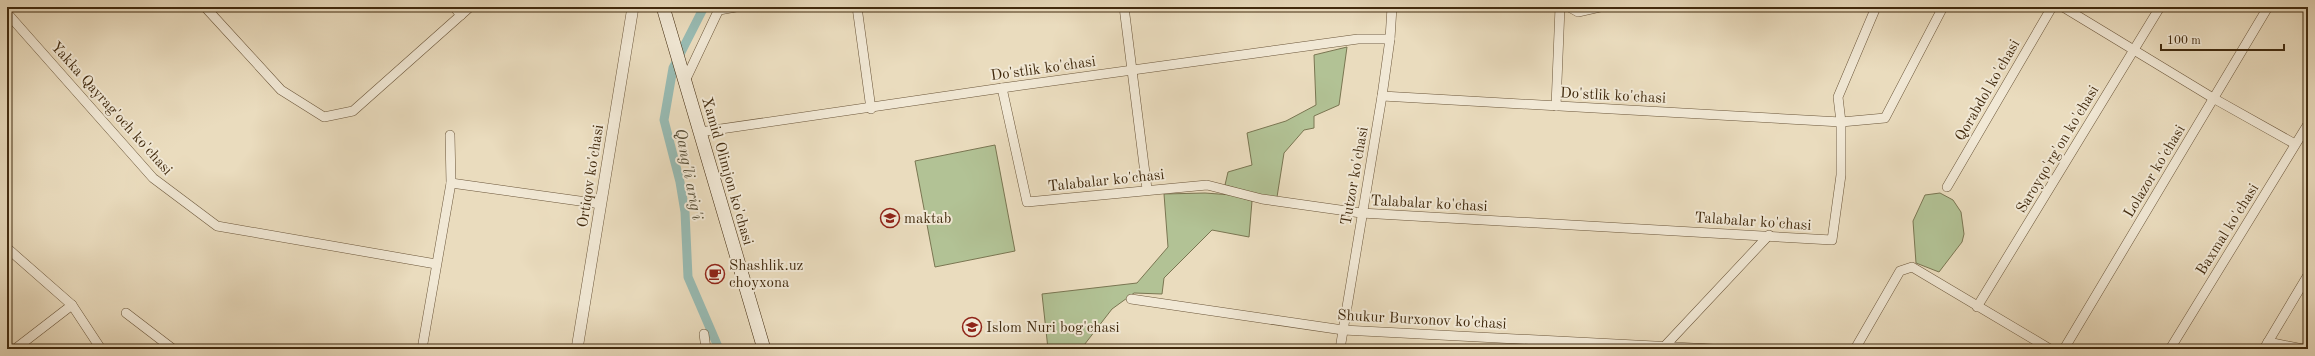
<svg xmlns="http://www.w3.org/2000/svg" width="2315" height="356" viewBox="0 0 2315 356" font-family="'Old Standard TT',serif">
	<rect width="100%" height="100%" fill="#eadcbe"/>
	<filter id="stains"><feTurbulence type="fractalNoise" baseFrequency=".005" numOctaves="4"/><feColorMatrix values="0 0 0 0 .2 0 0 0 0 .09 0 0 0 0 .02 0 0 0 .5 -.17"/></filter>
	<radialGradient id="worn" r=".72"><stop offset=".6" stop-color="#630" stop-opacity="0"/><stop offset="1" stop-color="#630" stop-opacity=".3"/></radialGradient>
	<g fill="#b2c295" stroke="#7a7652">
		<path d="M1347,47L1339,105L1314,116V128L1304,130L1284,153L1277,197L1263,196L1225,185L1228,172L1252,165L1247,133L1286,121L1316,105L1314,55Z"/>
		<path d="M995,145L1015,251L935,267L915,161Z"/>
		<path d="M1205,193L1232,195L1252,201L1249,237L1212,230L1164,278L1162,294L1134,293L1112,309L1081,349H1048L1042,294L1137,283L1168,247L1164,194Z"/>
		<path d="M1940,193L1953,200L1961,212L1964,234L1962,242L1939,272L1916,263L1913,221L1925,195Z"/>
	</g>
	<g fill="none" stroke-linecap="round" stroke-linejoin="round">
		<path stroke="#98bbb3" stroke-width="9" d="M704,7L673,68L664,120L680,182L685,212L688,277L719,349"/>
		<defs>
			<g id="minor">
				<path d="M205,7L281,90L324,117L353,111L470,7"/>
				<path d="M454,7L461,15"/>
				<path d="M857,7L871,109"/>
				<path d="M1124,7L1147,189"/>
				<path d="M1569,7L1578,12L1600,7"/>
				<path d="M2063,7L2213,98L2295,144"/>
				<path d="M719,10L736,7"/>
				<path d="M7,13L153,178L217,226L436,264"/>
				<path d="M685,81L720,7"/>
				<path d="M1002,88L1027,202L1207,185L1262,199L1361,213L1832,240L1841,175V122L1838,97L1876,7"/>
				<path d="M1382,96L1841,122L1885,118L1943,7"/>
				<path d="M1556,106L1560,7"/>
				<path d="M700,132L1002,88L1358,39H1390"/>
				<path d="M451,183L601,204"/>
				<path d="M1947,187L2052,7"/>
				<path d="M7,248L72,305L101,349"/>
				<path d="M1131,299L1343,330L1713,349"/>
				<path d="M1977,307L2160,7"/>
				<path d="M126,313L173,349"/>
				<path d="M704,334L706,349"/>
				<path d="M2268,342L2308,275"/>
				<path d="M1663,348L1769,235"/>
				<path d="M15,349L72,305"/>
				<path d="M422,349L451,183L450,135"/>
				<path d="M1340,349L1382,96L1390,39L1392,7"/>
				<path d="M1855,349L1900,271L1912,267L2050,349"/>
				<path d="M2064,349L2268,7"/>
				<path d="M2170,349L2308,124"/>
				<path d="M2264,349L2268,342L2303,349"/>
			</g>
			<path id="tertiary" d="M577,349L633,7"/>
			<path id="secondary" d="M663,7L764,349"/>
		</defs>
		<use href="#minor" stroke="#6b563a" stroke-width="10"/>
		<use href="#tertiary" stroke="#6b563a" stroke-width="12"/>
		<use href="#secondary" stroke="#412a0e" stroke-width="14"/>
		<use href="#minor" stroke="#f1e8d5" stroke-width="9"/>
		<use href="#tertiary" stroke="#f1e8d5" stroke-width="11"/>
		<use href="#secondary" stroke="#f1e8d5" stroke-width="13"/>
	</g>
	<defs>
		<symbol id="school-ring" viewBox="-11 -11 22 22"><circle r="9.5" fill="#f1e8d5" stroke="#8f2418" stroke-width="1.5"/><path d="M0-5L7-2L0 1L-7-2ZM-4 1L0 2.5L4 1V4Q0 6-4 4Z" fill="#8f2418"/></symbol>
		<symbol id="cafe-ring" viewBox="-11 -11 22 22"><circle r="9.5" fill="#f1e8d5" stroke="#8f2418" stroke-width="1.5"/><path d="M-5.5-4.5H6V0H3Q3 3.5 0 3.5H-2.5Q-5.5 3.5-5.5 0ZM3-3.2v2h1.7v-2ZM-6 4.5H4V6H-6Z" fill="#8f2418"/></symbol>
	</defs>
	<g fill-rule="evenodd">
		<use href="#school-ring" x="879" y="207" width="22" height="22"/>
		<use href="#cafe-ring" x="704" y="263" width="22" height="22"/>
		<use href="#school-ring" x="961" y="316" width="22" height="22"/>
	</g>
	<g text-anchor="middle" stroke-width="4" stroke-linejoin="round" paint-order="stroke">
		<g font-size="15" fill="#412a0e" stroke="#f1e8d5">
			<text transform="translate(1043 68) rotate(-8)" y="5">Do'stlik ko'chasi</text>
			<text transform="translate(1987 90) rotate(-60)" y="5">Qorabdol ko'chasi</text>
			<text transform="translate(1613 95) rotate(3)" y="5">Do'stlik ko'chasi</text>
			<text transform="translate(112 108) rotate(48)" y="5">Yakka Qayrag'och ko'chasi</text>
			<text transform="translate(2057 149) rotate(-59)" y="5">Saroyqo'rg'on ko'chasi</text>
			<text transform="translate(728 171) rotate(74)" y="5">Xamid Olimjon ko'chasi</text>
			<text transform="translate(2154 171) rotate(-59)" y="5">Lolazor ko'chasi</text>
			<text transform="translate(590 176) rotate(-81)" y="5">Ortiqov ko'chasi</text>
			<text transform="translate(1354 176) rotate(-80)" y="5">Tutzor ko'chasi</text>
			<text transform="translate(1106 180) rotate(-6)" y="5">Talabalar ko'chasi</text>
			<text transform="translate(1429 203) rotate(3)" y="5">Talabalar ko'chasi</text>
			<text transform="translate(1753 221) rotate(4)" y="5">Talabalar ko'chasi</text>
			<text transform="translate(2227 229) rotate(-58)" y="5">Baxmal ko'chasi</text>
			<text transform="translate(1422 319) rotate(3)" y="5">Shukur Burxonov ko'chasi</text>
		</g>
		<g font-size="15" fill="#412a0e" stroke="#f1e8d5" text-anchor="start">
			<text x="904" y="223">maktab</text>
			<text x="729" y="270">Shashlik.uz<tspan x="729" dy="17">choyxona</tspan></text>
			<text x="986" y="332">Islom Nuri bog'chasi</text>
		</g>
		<g font-size="16" font-style="italic" fill="#574e37" stroke="#f1e8d5">
			<text transform="translate(690 174) rotate(79)" y="6">Qang'li arig'i</text>
		</g>
	</g>
	<rect width="2315" height="356" fill="none" stroke="#eadcbe" stroke-width="24"/>
	<rect x="8" y="8" width="2299" height="340" fill="none" stroke="#412a0e" stroke-width="2"/>
	<rect x="12" y="12" width="2291" height="332" fill="none" stroke="#412a0e"/>
	<path d="M2161 44v6h123v-6" fill="none" stroke="#412a0e" stroke-width="2"/>
	<text x="2167" y="44" font-size="12" fill="#412a0e" stroke="#f1e8d5" stroke-width="3" paint-order="stroke">100 m</text>
	<rect width="100%" height="100%" filter="url(#stains)"/>
	<rect width="100%" height="100%" fill="url(#worn)"/>
</svg>
